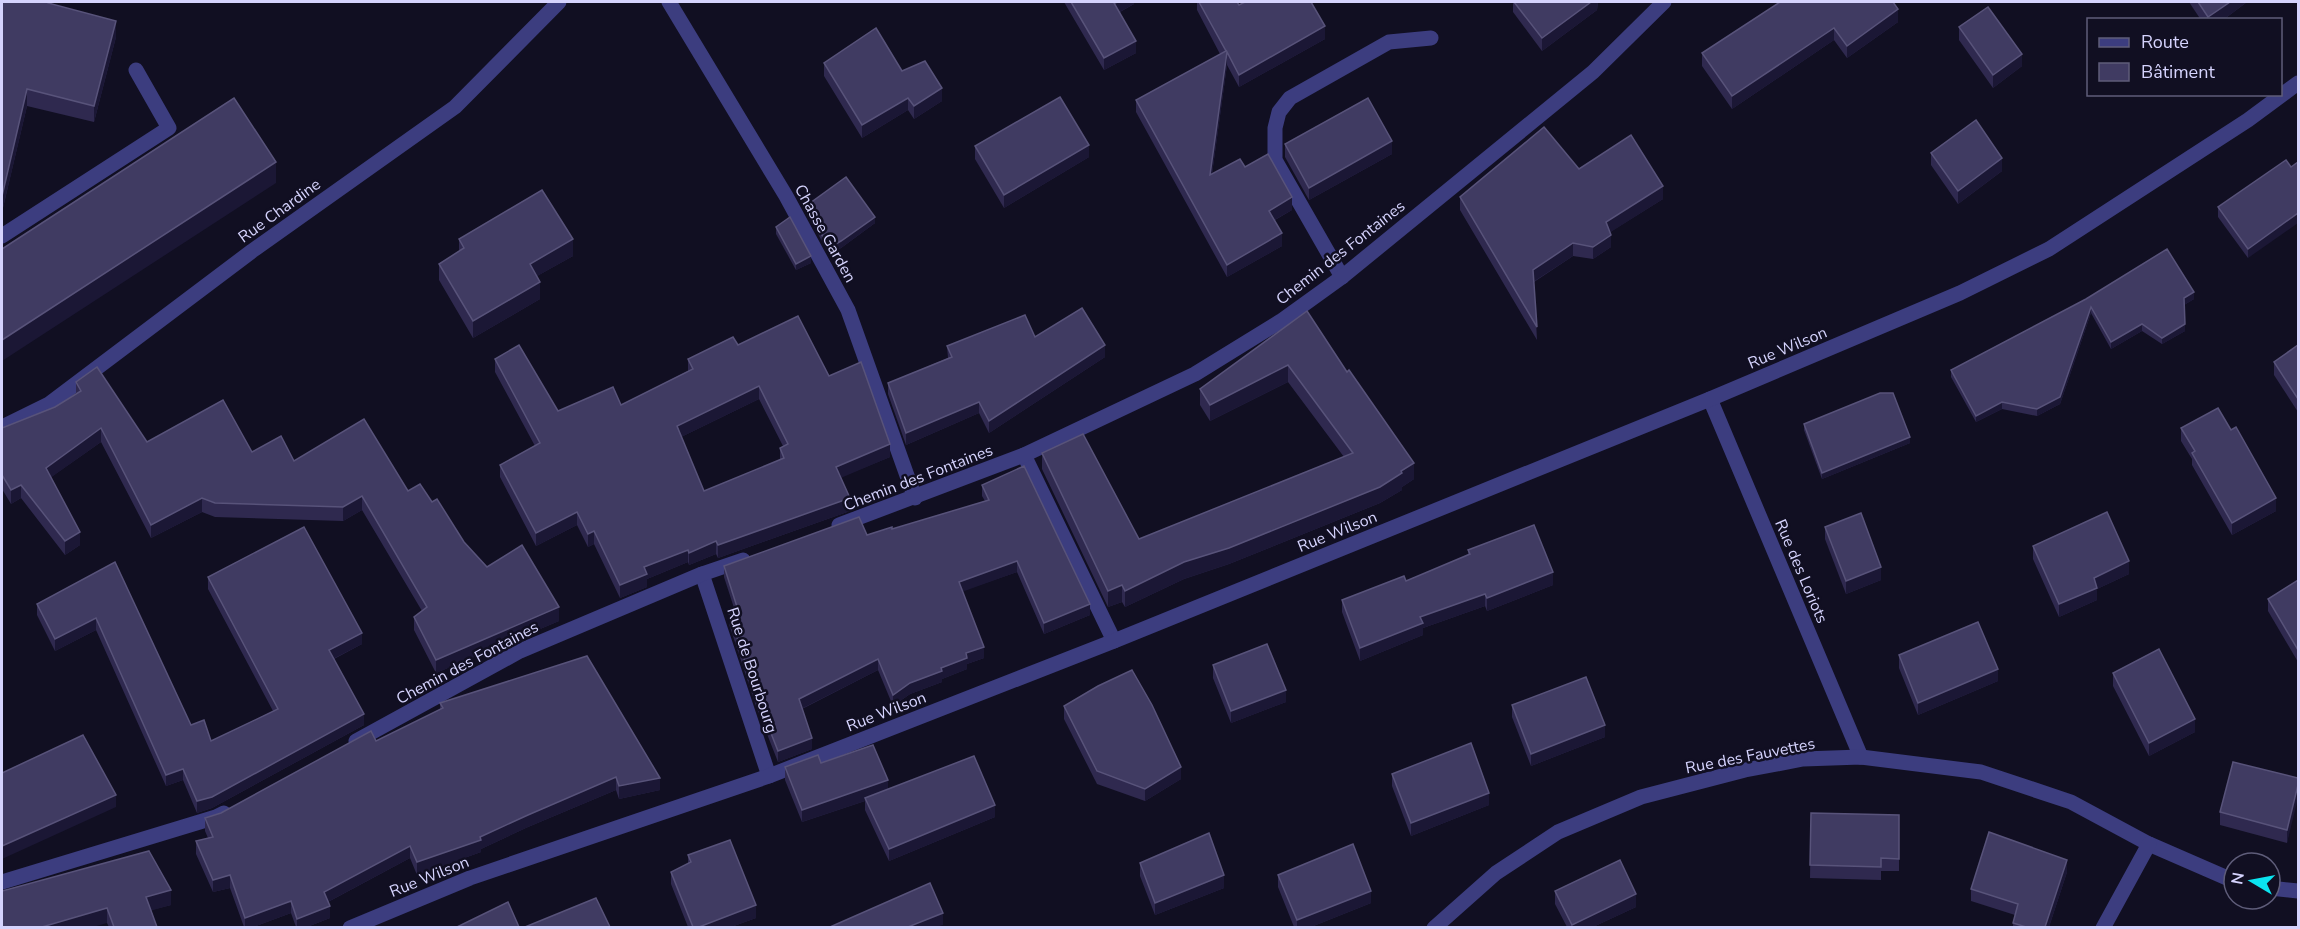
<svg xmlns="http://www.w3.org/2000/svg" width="2300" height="929" viewBox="0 0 2300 929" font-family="'Nunito Sans',sans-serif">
	<rect width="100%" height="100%" fill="#110f22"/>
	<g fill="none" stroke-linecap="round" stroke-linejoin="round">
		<path stroke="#3c3d7f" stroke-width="15" d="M2,236L169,128L136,70"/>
		<g stroke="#3c3d7f" stroke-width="15">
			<path d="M669,2L786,196L848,310L915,498"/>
			<path d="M1342,277L1275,160V128L1279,112L1290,98L1389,42L1431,38"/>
			<path d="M1710,399L1861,757"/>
			<path d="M2,427L49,404L252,251L455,107L559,2"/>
			<path d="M1024,455L1114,641"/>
			<path d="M839,525L1024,455L1195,374L1281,321L1342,277L1593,72L1664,2"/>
			<path d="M702,574L769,776"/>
			<path d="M356,741L520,651L702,574L743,560"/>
			<path d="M2,882L216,817L224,813"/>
			<path d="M2270,888L2298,891"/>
			<path d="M350,928L470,878L769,776L1114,641L1710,399L1960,293L2049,249L2248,120L2298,83"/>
			<path d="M1434,928L1496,873L1558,832L1641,797L1745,770L1803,759L1861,757L1981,772L2071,802L2149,844L2234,881"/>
			<path d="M2103,928L2149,844"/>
		</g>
	</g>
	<g fill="#2f294f" fill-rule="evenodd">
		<path d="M2,2H53L52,4L116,37L94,122L27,106L2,212Z"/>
		<path d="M1064,2H1134V4L1120,12L1136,53L1104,70Z"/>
		<path d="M1197,2H1237L1239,5L1325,39L1239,87L1227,65L1212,174L1245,167L1292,210L1275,220L1282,246L1227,277L1136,112V100L1220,54L1197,10Z"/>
		<path d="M1513,2H1598L1597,10L1542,51L1513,12Z"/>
		<path d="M1780,2L1898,22L1847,58L1834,40L1732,109L1702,66V53Z"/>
		<path d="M2189,2H2247L2223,20H2201Z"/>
		<path d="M1959,27L2022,66L1993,88L1959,40Z"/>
		<path d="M824,63L942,101L914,119L908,110L862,138L824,76Z"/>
		<path d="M1285,144L1392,154L1309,200L1285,157Z"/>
		<path d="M975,146L1089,157L1004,208L975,159Z"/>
		<path d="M1931,153L2002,171L1958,204L1931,165Z"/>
		<path d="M2286,160L2248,258L2218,217V207Z"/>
		<path d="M1579,169L1663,199L1610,232L1611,247L1593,259L1573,256L1534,282L1537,340L1460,210V197Z"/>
		<path d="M806,206L875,223L841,248L829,254L806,212Z"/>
		<path d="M776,227L811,263L796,270L776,234Z"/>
		<path d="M459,239L573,256L537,276L540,299L473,338L439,280V264L459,251Z"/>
		<path d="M2086,299H2194L2184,305L2185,331L2162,344L2142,331L2111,349L2091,313L2060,404L2037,416L2002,409L1976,422L1951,377V370Z"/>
		<path d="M1307,311L1414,479L1402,487V490L1380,503L1229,564L1184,579L1125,607L1122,602L1108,607L1042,469V453L1139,539L1344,457L1288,382L1210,421L1200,405V389Z"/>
		<path d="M1035,337L1105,357L989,433L979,413L906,445L888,394V383L948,358L947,346Z"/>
		<path d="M738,345L829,376L890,457L841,477L850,511L718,558L716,554L689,565L688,562L647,579V587L620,598L594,544L588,547L577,525L536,546L500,477V465L535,446L495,372V359L558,411L621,405L688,371V359ZM759,399L783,446L780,448V460L704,491L681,437Z"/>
		<path d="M2298,345V412L2274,375V362Z"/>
		<path d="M76,382L147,442L252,452L294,461L408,491L432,502L464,542L487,567L559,621L436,673L414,630V617L422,611L362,510L343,521L215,517L202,512L151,538L101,442L51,477L80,545L65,555L21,498L11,504L2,489V428L55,407L76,394Z"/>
		<path d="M1804,424L1910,443L1822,479L1804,430Z"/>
		<path d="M2181,428L2276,511L2232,535L2192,465V459L2181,441Z"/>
		<path d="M982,485L1090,615L1044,634L1017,572L962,591L984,658L967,664V669L942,679V682L910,694L893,706L878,670L802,709L812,749L778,762L756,706L729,624V613L735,611L724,577V566L892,529L985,501L982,496Z"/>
		<path d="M1825,527L1881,580L1846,594L1825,539Z"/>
		<path d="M2033,546L2129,574L2097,589V600L2059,617L2033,559Z"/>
		<path d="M1468,550L1553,585L1487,611L1485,606L1423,628V635L1360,661L1342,612V600L1406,581L1468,555Z"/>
		<path d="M115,562L191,725L211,741L273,711L208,589V577L362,644L334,659L364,725L212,808L197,813L183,780L166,786L96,630L55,651L37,615V604Z"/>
		<path d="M2298,580V662L2268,611V599Z"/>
		<path d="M1899,655L1998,681L1918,715L1899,668Z"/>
		<path d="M1213,665L1286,702L1231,723L1213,678Z"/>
		<path d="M2113,673L2195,732L2149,756L2113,686Z"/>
		<path d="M440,703L660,790L619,799L616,790L528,827L481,849V852L417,875L410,858L328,902L330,918L307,927H296L291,913L253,927H244L230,888L213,892L196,854V841L208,838L205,831V818L221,813L376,741L440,710Z"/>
		<path d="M1512,705L1605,737L1531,766L1512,717Z"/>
		<path d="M1064,706L1181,779L1145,801L1097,784L1064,719Z"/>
		<path d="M785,767L888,789L995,817L889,861L865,810V801L802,822L785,780Z"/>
		<path d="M1392,774L1489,805L1411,836L1392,786Z"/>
		<path d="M2298,778L2287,843L2220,825V812Z"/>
		<path d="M1811,813L1899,815V871H1881V880L1810,878Z"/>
		<path d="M688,855L756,918L731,927H688L671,884V872L688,864Z"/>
		<path d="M1140,863L1224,888L1155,915L1140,876Z"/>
		<path d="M2067,872L2049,927H2013V923L2015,915L1971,901V889Z"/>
		<path d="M1278,875L1371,903L1311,927H1294L1278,887Z"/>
		<path d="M2,891L171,905L151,910L157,927H109L107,923Z"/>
		<path d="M1555,891L1636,907L1593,927H1567L1555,904Z"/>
	</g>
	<g fill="#1b1735">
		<path d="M1118,2H1134V4L1114,15V3Z"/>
		<path d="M1591,2H1598L1597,10L1542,51V38Z"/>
		<path d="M2230,2H2247L2223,20H2208V17Z"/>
		<path d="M1898,9V22L1847,58V46Z"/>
		<path d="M116,21V37L94,122V106Z"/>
		<path d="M1325,26V39L1239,87V75Z"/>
		<path d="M1834,28V40L1732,109V96Z"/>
		<path d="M1136,41V53L1104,70V58Z"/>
		<path d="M1227,52V65L1210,188V175Z"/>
		<path d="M2022,54V66L1993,88V75Z"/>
		<path d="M942,88V101L914,119V106Z"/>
		<path d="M27,89V106L2,212V196Z"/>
		<path d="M908,98V110L862,138V125Z"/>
		<path d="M1392,141V154L1309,200V188Z"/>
		<path d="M1089,145V157L1004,208V195Z"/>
		<path d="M2002,158V171L1958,204V191Z"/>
		<path d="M276,162V183L2,361V340Z"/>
		<path d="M1663,186V199L1606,235V222Z"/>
		<path d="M1292,197V210L1269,223V211Z"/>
		<path d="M2298,213V223L2248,258V249Z"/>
		<path d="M875,217V223L841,248L829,254V248Z"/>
		<path d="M1282,233V246L1227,277V265Z"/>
		<path d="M1611,235V247L1593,259V247Z"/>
		<path d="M573,239V256L530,280V264Z"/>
		<path d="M1573,243V256L1533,282V270Z"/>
		<path d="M811,256V263L796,270V264Z"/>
		<path d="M540,282V299L473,338V321Z"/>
		<path d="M2194,292V299L2184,305V298Z"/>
		<path d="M2091,307V313L2060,404L2037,416V409Z"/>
		<path d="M2142,324V331L2111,349V342Z"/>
		<path d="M2185,324V331L2162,344V338Z"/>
		<path d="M1105,345V357L989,433V421Z"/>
		<path d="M1288,365V382L1210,421V405Z"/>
		<path d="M759,386V399L677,439V426Z"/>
		<path d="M979,402V413L906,445V433Z"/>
		<path d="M2002,402V409L1976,422V416Z"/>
		<path d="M101,428V442L46,481V468Z"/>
		<path d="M1910,437V443L1822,479V473Z"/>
		<path d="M890,444V457L836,480V467Z"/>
		<path d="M1414,463V479L1402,487V490L1380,503L1229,564L1184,579L1125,607V591L1184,562L1401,471Z"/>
		<path d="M21,485V498L11,504V490Z"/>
		<path d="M362,496V510L343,521V507Z"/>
		<path d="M202,498V512L151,538V525Z"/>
		<path d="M850,498V511L718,558V545Z"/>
		<path d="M2276,498V511L2232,535V523Z"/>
		<path d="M577,512V525L536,546V533Z"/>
		<path d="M594,531V544L588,547V534Z"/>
		<path d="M80,532V545L65,555V541Z"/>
		<path d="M716,541V554L689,565V553Z"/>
		<path d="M688,550V562L647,579V587L620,598V585L644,567Z"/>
		<path d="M1017,561V572L959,593V582Z"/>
		<path d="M2129,561V574L2097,589V600L2059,617V604L2094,578Z"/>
		<path d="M1881,567V580L1846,594V581Z"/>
		<path d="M1553,572V585L1487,611V598Z"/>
		<path d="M1122,585V602L1108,607V591Z"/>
		<path d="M1485,594V606L1423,628V635L1360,661V648L1420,617Z"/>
		<path d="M1090,604V615L1044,634V623Z"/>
		<path d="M559,607V621L436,673V660Z"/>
		<path d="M96,618V630L55,651V639Z"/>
		<path d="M362,633V644L329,661V650Z"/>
		<path d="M984,647V658L967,664V669L942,679V682L910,694L893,706V695L910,683L941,668L966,653Z"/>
		<path d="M878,659V670L799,710V699Z"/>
		<path d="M1998,669V681L1918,715V703Z"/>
		<path d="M1286,690V702L1231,723V711Z"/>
		<path d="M364,714V725L212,808L197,813V801Z"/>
		<path d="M2195,719V732L2149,756V743Z"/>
		<path d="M1605,725V737L1531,766V754Z"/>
		<path d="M812,738V749L778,762V751Z"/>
		<path d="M1181,767V779L1145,801V789Z"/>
		<path d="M183,769V780L166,786V775Z"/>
		<path d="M616,777V790L528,827L481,849V852L417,875V862L480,837L528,815Z"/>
		<path d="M660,778V790L619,799V786Z"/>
		<path d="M888,780V793L865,798V801L802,822V810Z"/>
		<path d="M2298,785V798L2287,843V830Z"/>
		<path d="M1489,793V805L1411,836V823Z"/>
		<path d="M116,795V807L2,859V846Z"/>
		<path d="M995,805V817L889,861V849Z"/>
		<path d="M410,846V858L324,904V892Z"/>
		<path d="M2067,860V872L2049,927H2045Z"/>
		<path d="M230,875V888L213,892V880Z"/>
		<path d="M1224,875V888L1155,915V903Z"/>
		<path d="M171,890V905L146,912V897Z"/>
		<path d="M1371,891V903L1311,927H1297V920Z"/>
		<path d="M1636,894V907L1593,927H1572V925Z"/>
		<path d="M291,901V913L253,927H245V918Z"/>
		<path d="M756,905V918L731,927H699Z"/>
		<path d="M330,906V918L307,927H297V919Z"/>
		<path d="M107,908V923L93,927H42Z"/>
		<path d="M943,913V925L936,927H908Z"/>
	</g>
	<g fill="#403b62" stroke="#58537a" stroke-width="1.5" fill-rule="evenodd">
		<path d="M2,2H48V3L116,21L94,106L27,89L2,196Z"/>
		<path d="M1071,2H1118L1114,3L1136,41L1104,58Z"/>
		<path d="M1199,2H1237L1239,5L1245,2H1311L1325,26L1239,75L1227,52L1210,175L1240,159L1245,167L1268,154L1292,197L1269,211L1282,233L1227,265L1136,100L1226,51Z"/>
		<path d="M1514,2H1591L1542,38Z"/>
		<path d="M1780,2H1893L1898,9L1847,46L1834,28L1732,96L1702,53Z"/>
		<path d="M2198,2H2230L2208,17Z"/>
		<path d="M1988,7L2022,54L1993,75L1959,27Z"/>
		<path d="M876,28L902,71L925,61L942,88L914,106L908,98L862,125L824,63Z"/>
		<path d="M1060,97L1089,145L1004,195L975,146Z"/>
		<path d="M234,98L276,162L2,340V249Z"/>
		<path d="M1368,98L1392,141L1309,188L1285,144Z"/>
		<path d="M1976,120L2002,158L1958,191L1931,153Z"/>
		<path d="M1544,127L1579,169L1631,135L1663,186L1606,222L1611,235L1593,247L1573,243L1533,270L1537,327L1460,197Z"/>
		<path d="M2286,160L2291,167L2298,162V213L2248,249L2218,207Z"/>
		<path d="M846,177L875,217L841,241L829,248L806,206Z"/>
		<path d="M542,190L573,239L530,264L540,282L473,321L439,264L464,248L459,239Z"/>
		<path d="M790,217L811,256L796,264L776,227Z"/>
		<path d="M2167,249L2194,292L2184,298L2185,324L2162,338L2142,324L2111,342L2091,307L2060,397L2037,409L2002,402L1976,416L1951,370L2086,299Z"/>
		<path d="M1082,308L1105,345L989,421L979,402L906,433L888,383L952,357L947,346L1025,315L1035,337Z"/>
		<path d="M1307,311L1347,372L1349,370L1414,463L1401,471L1402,473L1380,487L1229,548L1184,562L1125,591L1122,585L1108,591L1042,453L1083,434L1139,539L1353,453L1288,365L1210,405L1200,389Z"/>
		<path d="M798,316L829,376L861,362L890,444L836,467L850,498L718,545L716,541L689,553L688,550L644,567L647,574L620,585L594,531L588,534L577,512L536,533L500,465L540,443L495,359L519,345L558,411L613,387L621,405L693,369L688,359L733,337L738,345ZM759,386L788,444L780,448L784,458L704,491L677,426Z"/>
		<path d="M2298,345V399L2274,362Z"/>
		<path d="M97,367L147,442L223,400L252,452L281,436L294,461L364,419L408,491L420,484L432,502L437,499L464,542L487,567L522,545L559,607L436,660L414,617L427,607L362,496L343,507L215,503L202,498L151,525L101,428L46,468L80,532L65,541L21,485L11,490L2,475V428L55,407L81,391L76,382Z"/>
		<path d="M1880,393H1893L1910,437L1822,473L1804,424Z"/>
		<path d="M2218,408L2231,430L2236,427L2276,498L2232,523L2192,453L2195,451L2181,428Z"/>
		<path d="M1024,466L1090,604L1044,623L1017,561L959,582L984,647L966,653L967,658L941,668L942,671L910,683L893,695L878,659L799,699L812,738L778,751L756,695L729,613L738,610L724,566L859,517L867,535L892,527V529L989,500L982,485Z"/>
		<path d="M2107,512L2129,561L2094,578L2097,588L2059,604L2033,546Z"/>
		<path d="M1861,513L1881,567L1846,581L1825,527Z"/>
		<path d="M1534,525L1553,572L1487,598L1485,594L1420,617L1423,623L1360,648L1342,600L1404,576L1406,581L1470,554L1468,550Z"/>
		<path d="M304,527L362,633L329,650L364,714L212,797L197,801L183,769L166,775L96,618L55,639L37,604L115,562L191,725L204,720L211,741L278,709L208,577Z"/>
		<path d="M2298,580V650L2268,599Z"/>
		<path d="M1978,622L1998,669L1918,703L1899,655Z"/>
		<path d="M1267,644L1286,690L1231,711L1213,665Z"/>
		<path d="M2159,649L2195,719L2149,743L2113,673Z"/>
		<path d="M587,656L660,778L619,786L616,777L528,815L480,837L481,840L417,862L410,846L324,892L330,906L297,919L291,901L245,918L230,875L213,880L196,841L213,837L205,818L221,813L371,731L376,741L443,708L440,703Z"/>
		<path d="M1132,670L1152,705L1181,767L1145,789L1097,771L1064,706L1098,686Z"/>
		<path d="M1586,677L1605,725L1531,754L1512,705Z"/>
		<path d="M83,735L116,795L2,846V773Z"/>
		<path d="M1471,743L1489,793L1411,823L1392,774Z"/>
		<path d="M873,745L888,780L802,810L785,767L818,755L821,763Z"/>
		<path d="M974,756L995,805L889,849L865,798Z"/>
		<path d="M2233,762L2298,778V785L2287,830L2220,812Z"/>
		<path d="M1811,813L1899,815V859L1881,858V867L1810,865Z"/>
		<path d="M1989,832L2067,860L2045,927H2026L2013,923L2018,904L1971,889Z"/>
		<path d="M1209,833L1224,875L1155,903L1140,863Z"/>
		<path d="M730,840L756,905L699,927H693L671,872L691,862L688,855Z"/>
		<path d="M1353,844L1371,891L1297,920L1278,875Z"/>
		<path d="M149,851L171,890L146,897L157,927H114L107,908L42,927H2V891Z"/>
		<path d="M1620,860L1636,894L1572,925L1555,891Z"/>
		<path d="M930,883L943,913L908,927H830Z"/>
		<path d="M596,898L610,927H525Z"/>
		<path d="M508,902L519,927H457Z"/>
	</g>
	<g text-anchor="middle" stroke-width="5" stroke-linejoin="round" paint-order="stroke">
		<g font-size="16" fill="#d5d3fd" stroke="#110f22">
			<text transform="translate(279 210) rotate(-36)" y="6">Rue Chardine</text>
			<text transform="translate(826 233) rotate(61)" y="6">Chasse Garden</text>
			<text transform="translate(1340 252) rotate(-38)" y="6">Chemin des Fontaines</text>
			<text transform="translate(1787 347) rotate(-23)" y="6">Rue Wilson</text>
			<text transform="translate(918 477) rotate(-21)" y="6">Chemin des Fontaines</text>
			<text transform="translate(1337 531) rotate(-22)" y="6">Rue Wilson</text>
			<text transform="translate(1802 571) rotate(67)" y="6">Rue des Loriots</text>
			<text transform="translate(467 662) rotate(-28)" y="6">Chemin des Fontaines</text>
			<text transform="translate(753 670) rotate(72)" y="6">Rue de Bourbourg</text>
			<text transform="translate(886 711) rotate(-21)" y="6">Rue Wilson</text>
			<text transform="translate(1750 755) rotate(-11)" y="6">Rue des Fauvettes</text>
			<text transform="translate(429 876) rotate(-22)" y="6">Rue Wilson</text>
		</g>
	</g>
	<rect width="2300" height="929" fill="none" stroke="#d5d3fd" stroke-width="6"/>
	<rect x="2087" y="18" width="195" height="78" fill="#110f22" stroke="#5f5d7a" stroke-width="1.5"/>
	<rect x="2099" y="38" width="30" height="9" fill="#3c3d7f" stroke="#5f5d7a" stroke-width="1.5"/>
	<text x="2141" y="48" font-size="18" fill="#d5d3fd">Route</text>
	<rect x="2099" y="63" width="30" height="18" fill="#403b62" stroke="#5f5d7a" stroke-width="1.5"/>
	<text x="2141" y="78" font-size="18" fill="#d5d3fd">Bâtiment</text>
	<g transform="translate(2252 881) rotate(280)"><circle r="28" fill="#110f22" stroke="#5f5d7a" stroke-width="1.5"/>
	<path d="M0-4.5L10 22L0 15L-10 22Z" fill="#0be4f0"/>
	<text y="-9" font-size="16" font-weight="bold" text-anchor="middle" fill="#d5d3fd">N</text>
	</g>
</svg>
